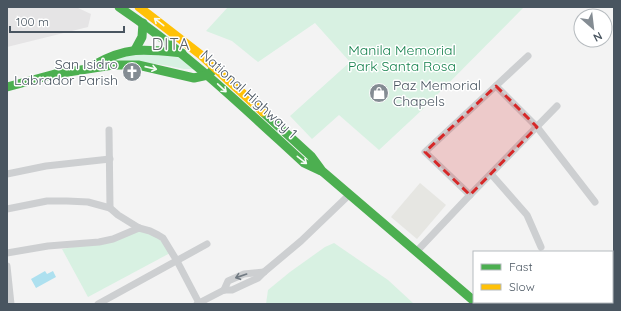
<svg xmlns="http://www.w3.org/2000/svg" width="621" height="311" viewBox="0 0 621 311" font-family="Quicksand,sans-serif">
	<rect width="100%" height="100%" fill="#f3f3f3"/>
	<path fill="#e6e6e2" d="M420,183L446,205L417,239L391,217Z"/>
	<path fill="#e5e4e5" d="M7,7H76L91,14L88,27L7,47Z"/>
	<g fill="#d8f1e2">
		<path d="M228,7H524L423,109L379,150L339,115L312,139L290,116L350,62L315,23L258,62L232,41L206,31Z"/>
		<path d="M129,53L175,54L197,70L191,69H184L164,65L145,63H97Z"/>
		<path d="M140,230L152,232L172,252L88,297L62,249L101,242Z"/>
		<path d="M334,243L388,280L414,304H266L268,290L290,272L325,247Z"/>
	</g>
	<path fill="#ade0ef" d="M45,271L47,274L53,271L56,277L36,288L31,279Z"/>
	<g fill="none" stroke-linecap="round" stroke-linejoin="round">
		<g stroke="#cdcfd1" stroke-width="7">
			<path d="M496,86L537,127L595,202"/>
			<path d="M109,130L110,208L118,215L139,228L150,231L158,235L163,238L177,261L199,303"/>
			<path d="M7,174L46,166L110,159"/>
			<path d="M491,174L527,215L541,247"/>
			<path d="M470,195L425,152L528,56"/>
			<path d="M7,209L47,201H67L88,202L110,208"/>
			<path d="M417,251L470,195L557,106"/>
			<path d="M7,253L48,246L99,242L113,239L139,228"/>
			<path d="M7,266L11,304"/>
			<path d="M224,290L228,281L244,274L264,272"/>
			<path d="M98,304L207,244"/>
			<path d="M197,304L224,290H232L258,278L264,272L270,267L301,241L349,195"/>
		</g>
		<g stroke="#4caf50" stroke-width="9">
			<path d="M119,7C186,52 244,108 304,163L321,171"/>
			<path d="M135,50L142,37L143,23"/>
			<path d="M94,65C127,46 146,49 182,53"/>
			<path d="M7,87L55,74L113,65H138L194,78L208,75L212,71"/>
			<path d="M263,112L311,156L322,171L474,301"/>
		</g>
		<path stroke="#ffc107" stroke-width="9" d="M139,7L201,55L263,112"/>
	</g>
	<defs><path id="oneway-shaft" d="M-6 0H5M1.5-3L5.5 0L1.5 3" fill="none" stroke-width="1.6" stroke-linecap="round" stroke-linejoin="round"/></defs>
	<g stroke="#f6fbf6">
		<use href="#oneway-shaft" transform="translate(159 22) rotate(-142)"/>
		<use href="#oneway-shaft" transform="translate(151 68) rotate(13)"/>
		<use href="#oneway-shaft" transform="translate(222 88) rotate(43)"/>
		<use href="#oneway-shaft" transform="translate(302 160) rotate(38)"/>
	</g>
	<use stroke="#717a82" href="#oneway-shaft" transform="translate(241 276) rotate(161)"/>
	<path fill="#d62828" fill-opacity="0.2" stroke="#d62828" stroke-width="3" stroke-dasharray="8 5" stroke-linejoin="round" d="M496,86L537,127L470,195L425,152Z"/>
	<defs>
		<symbol id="church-disc" viewBox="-11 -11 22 22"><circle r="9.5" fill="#848c93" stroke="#fff"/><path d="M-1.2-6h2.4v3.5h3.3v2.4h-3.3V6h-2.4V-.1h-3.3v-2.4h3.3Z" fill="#fff"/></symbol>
		<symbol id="shop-disc" viewBox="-11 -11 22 22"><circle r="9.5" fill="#848c93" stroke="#fff"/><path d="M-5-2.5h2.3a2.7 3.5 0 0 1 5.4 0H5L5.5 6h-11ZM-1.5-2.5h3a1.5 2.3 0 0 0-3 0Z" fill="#fff"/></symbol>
	</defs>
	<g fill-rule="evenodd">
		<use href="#church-disc" x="121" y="61" width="22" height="22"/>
		<use href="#shop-disc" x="368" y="82" width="22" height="22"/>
	</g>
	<g text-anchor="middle" stroke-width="3" stroke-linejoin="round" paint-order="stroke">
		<g font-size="14" fill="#18834f" stroke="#fff">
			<text x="402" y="55">Manila Memorial<tspan x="402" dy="16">Park Santa Rosa</tspan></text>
		</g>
		<g font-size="14" fill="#495560" stroke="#fff" text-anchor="end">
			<text x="118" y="69">San Isidro<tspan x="118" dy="16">Labrador Parish</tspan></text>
			<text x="393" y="90" text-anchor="start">Paz Memorial<tspan x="393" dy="16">Chapels</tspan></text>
		</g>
		<g font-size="14" fill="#495560" stroke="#fff">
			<text transform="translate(249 94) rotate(42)" y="5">National Highway 1</text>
		</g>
		<g font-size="16" letter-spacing="1" fill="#5e6267" stroke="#fff">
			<text x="171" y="50">DITA</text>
		</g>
	</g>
	<rect width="621" height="311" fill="none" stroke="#495560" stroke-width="16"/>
	<rect x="473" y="251" width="140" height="52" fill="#ffffff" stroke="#b6bbbf"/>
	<rect x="481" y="264" width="20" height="6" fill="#4caf50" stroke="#b6bbbf"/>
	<text x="509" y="271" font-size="12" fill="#495560">Fast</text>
	<rect x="481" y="284" width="20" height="6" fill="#ffc107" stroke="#b6bbbf"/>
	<text x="509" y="291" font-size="12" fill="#495560">Slow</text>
	<g transform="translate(593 28) rotate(152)"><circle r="19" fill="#ffffff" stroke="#b6bbbf"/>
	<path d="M0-3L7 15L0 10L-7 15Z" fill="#848c93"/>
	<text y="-6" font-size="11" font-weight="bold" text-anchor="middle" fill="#495560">N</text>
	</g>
	<path d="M10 26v6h114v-6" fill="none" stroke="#495560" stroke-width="2"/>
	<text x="16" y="26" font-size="12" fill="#495560" stroke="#ffffff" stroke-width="3" paint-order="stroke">100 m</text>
</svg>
